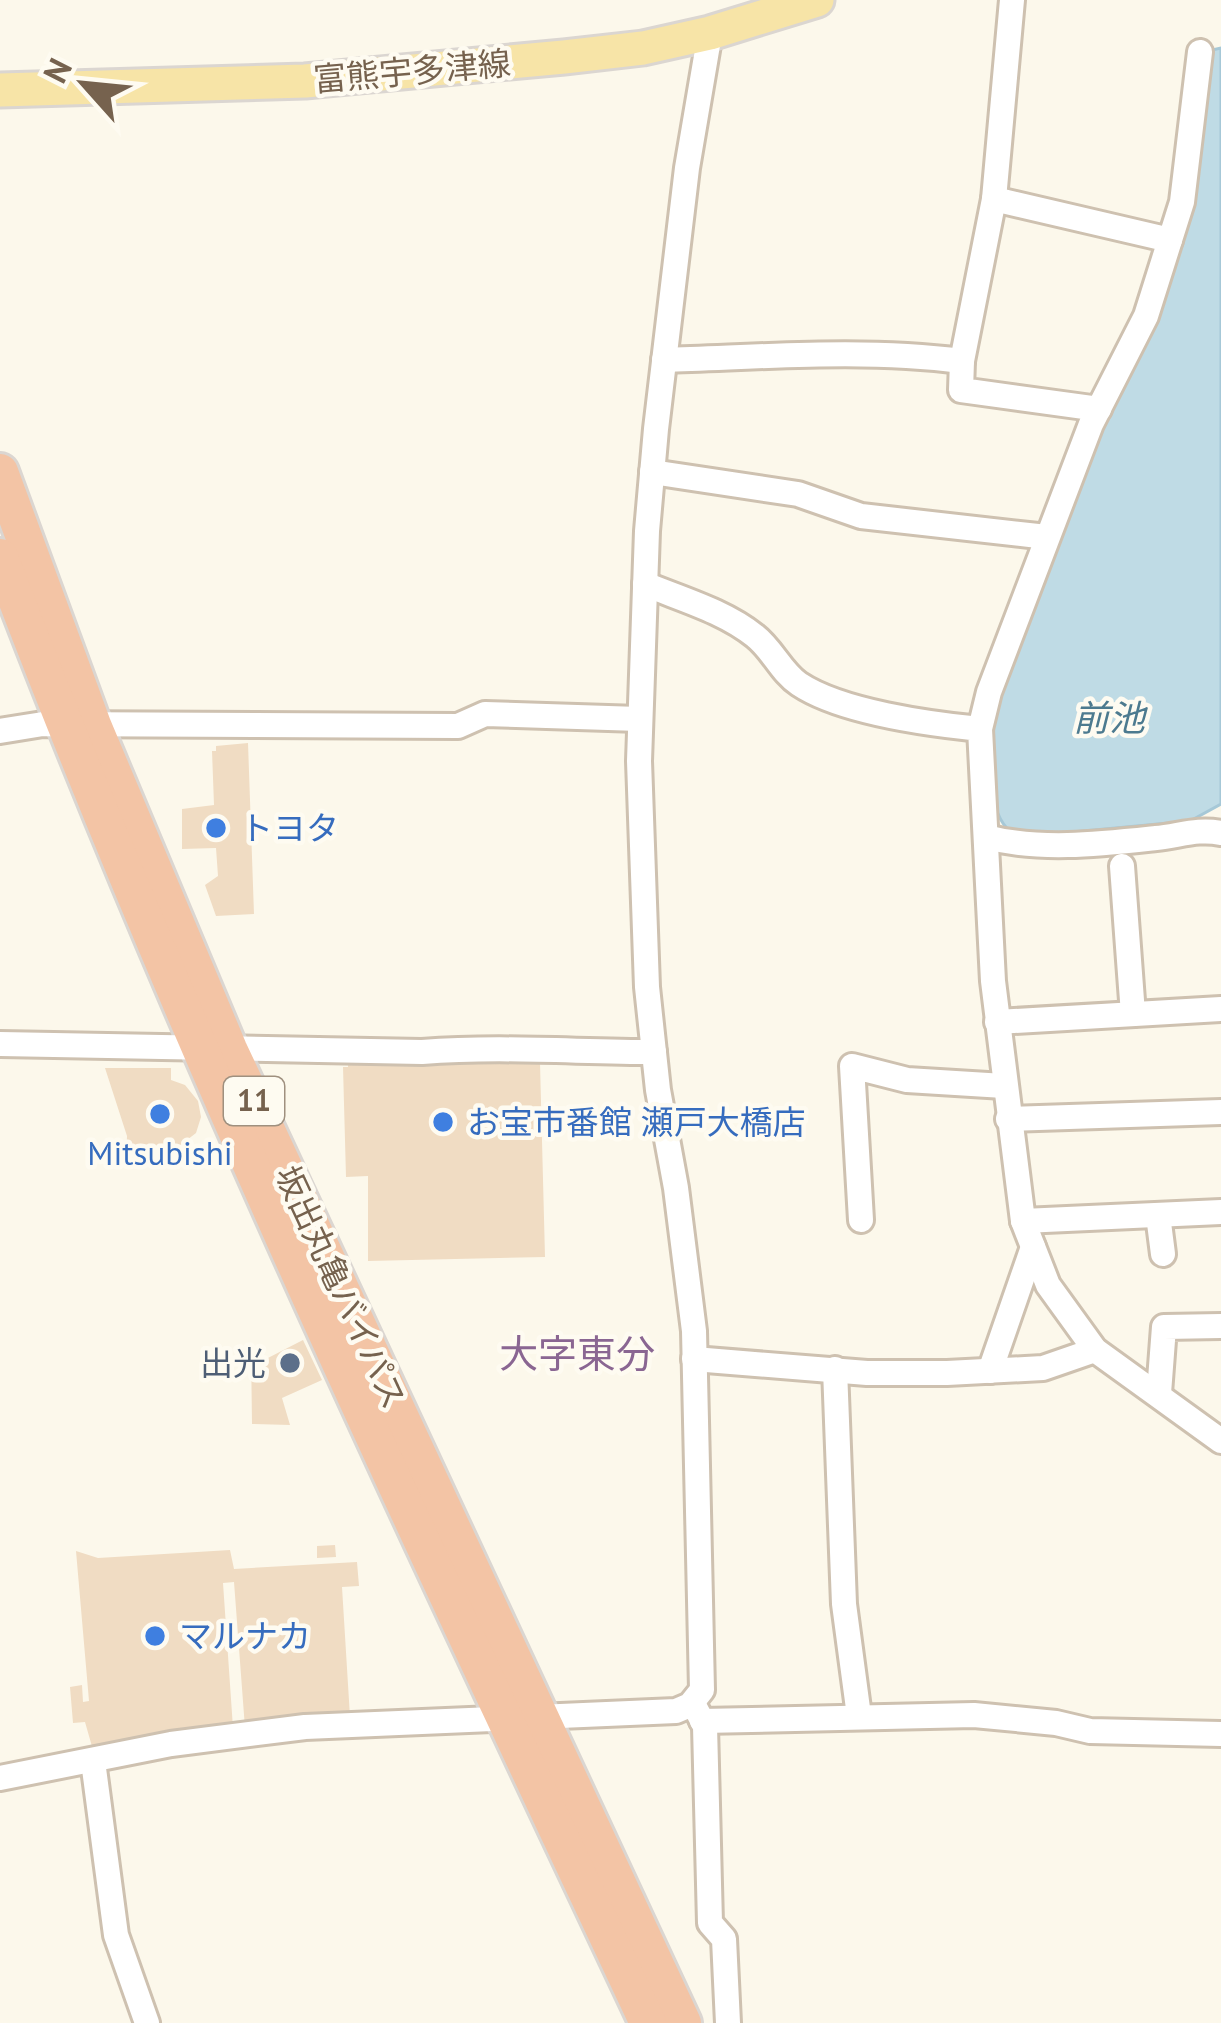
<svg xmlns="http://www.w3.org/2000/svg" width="1221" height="2023" viewBox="0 0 1221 2023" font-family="'PT Sans','Noto Sans JP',sans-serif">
	<rect width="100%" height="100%" fill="#fcf8eb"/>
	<path fill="#bfdbe5" stroke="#a6c8d7" stroke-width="3" d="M1221,48V804L1190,821L1020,837C985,826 986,747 993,716L1083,476L1192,209L1212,50Z"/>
	<g fill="#f0dcc3">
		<path d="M248,743L254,914L216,916L205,885L218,876L216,848L182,849V809L214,805L212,751H216V746Z"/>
		<path d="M514,1058L515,1064L540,1063L545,1257L368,1261V1176L346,1177L343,1067H348V1062Z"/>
		<path d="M105,1068H171V1080L185,1085L198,1101L201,1117L196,1133L170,1153L152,1148L151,1164L126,1163L127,1136Z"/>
		<path d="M303,1340L322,1380L282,1398L290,1425L252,1424L251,1349L257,1347L264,1360Z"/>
		<path d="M335,1545L336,1557L317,1558V1546Z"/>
		<path d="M230,1550L234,1569L357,1562L359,1586L342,1587L350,1717L245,1728L234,1582L223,1583L233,1728L93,1750L85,1722L73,1723L70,1687L82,1685L83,1702L89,1701L76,1551L98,1558Z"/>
	</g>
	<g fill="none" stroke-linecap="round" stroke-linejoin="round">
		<defs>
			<g id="minor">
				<path d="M994,199L1170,240"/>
				<path d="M664,360C764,357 863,348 962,361L994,199L1012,0"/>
				<path d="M962,361L961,390L1099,409"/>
				<path d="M652,472L798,494L861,516L1047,537"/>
				<path d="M645,584C681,599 724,611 755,636C772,649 782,673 799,684C841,712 930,724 980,729L993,981L1023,1221L1048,1285L1095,1350L1221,1441"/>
				<path d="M980,729L989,692L1091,424L1146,316L1182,202L1200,52"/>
				<path d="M0,731L43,724L458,726L485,714L639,719"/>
				<path d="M986,837C1040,851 1100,844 1156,838C1179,836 1198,828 1221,833"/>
				<path d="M1122,866L1133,1014"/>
				<path d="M997,1022L1221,1009"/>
				<path d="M0,1044L422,1052C500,1046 576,1052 654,1052"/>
				<path d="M1008,1119L1221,1112"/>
				<path d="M1158,1215L1163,1254"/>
				<path d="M861,1220L852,1066L907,1080L1004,1086"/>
				<path d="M1023,1221L1221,1212"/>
				<path d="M694,1359L867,1373H947L1043,1368L1095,1350"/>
				<path d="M835,1369L844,1604L859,1716"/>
				<path d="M990,1371L1033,1247"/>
				<path d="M1159,1393L1164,1327L1221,1326"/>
				<path d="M696,1709L705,1726L710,1923L724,1939L728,2023"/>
				<path d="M702,1721L974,1715L1056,1723L1090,1731L1221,1734"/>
				<path d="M93,1761L116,1935L147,2023"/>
				<path d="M0,1778L171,1744L305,1727L676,1711L690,1705L702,1690L694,1331L676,1188L658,1090L647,987L639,761L647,531L656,429L687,168L710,33"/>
			</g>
			<path id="major" d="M0,90L305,81L564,57L643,48L710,33L817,0"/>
			<g id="highway">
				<path d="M0,472L93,725L229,1049L683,2023"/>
				<path d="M0,557C189,1057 421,1540 648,2023"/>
			</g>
		</defs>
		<use href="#minor" stroke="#cec1b0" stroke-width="30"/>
		<use href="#major" stroke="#dbd6d1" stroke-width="39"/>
		<use href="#highway" stroke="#dbd6d1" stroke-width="42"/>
		<use href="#minor" stroke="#fff" stroke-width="24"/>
		<use href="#major" stroke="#f7e4a7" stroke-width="33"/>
		<use href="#highway" stroke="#f3c4a5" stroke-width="36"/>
	</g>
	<g fill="#3f7fe0" stroke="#fefbf1" stroke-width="4.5">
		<circle cx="216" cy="828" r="12"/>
		<circle cx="160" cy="1114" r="12"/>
		<circle cx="443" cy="1122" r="12"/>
		<circle cx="155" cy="1636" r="12"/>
	</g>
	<circle fill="#5c6f8a" stroke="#fefbf1" stroke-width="4.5" cx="290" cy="1363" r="12"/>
	<g text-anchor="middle" stroke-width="9" stroke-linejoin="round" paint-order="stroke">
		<rect fill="#fefbf1" stroke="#9f907f" stroke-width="3" x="224" y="1077" width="60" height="48" rx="9"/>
		<g font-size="30" font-weight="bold" fill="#76624e">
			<text x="254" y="1111">11</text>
		</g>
		<g font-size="33" fill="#76624e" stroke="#fefbf1">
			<text transform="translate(412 71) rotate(-5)" y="12">富熊宇多津線</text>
			<text transform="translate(341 1287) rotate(65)" y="12">坂出丸亀バイパス</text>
		</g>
		<g font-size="33" fill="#366cbe" stroke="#fefbf1" text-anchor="start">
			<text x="240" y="840">トヨタ</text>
			<text x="467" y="1134">お宝市番館 瀬戸大橋店</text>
			<text x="160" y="1165" text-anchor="middle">Mitsubishi</text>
			<text x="179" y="1648">マルナカ</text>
		</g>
		<g font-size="33" fill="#4e5e75" stroke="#fefbf1" text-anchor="end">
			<text x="266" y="1375">出光</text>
		</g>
		<g font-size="36" font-style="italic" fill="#4c7a8f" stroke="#fefbf1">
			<text x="1109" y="731">前池</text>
		</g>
		<g font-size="39" fill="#8a6692" stroke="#fefbf1">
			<text x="577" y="1368">大字東分</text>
		</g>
	</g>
	<g transform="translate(84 84) rotate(297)" stroke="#fefbf1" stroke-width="9" paint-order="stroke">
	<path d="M0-9L21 45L0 30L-21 45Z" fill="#76624e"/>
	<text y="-18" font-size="33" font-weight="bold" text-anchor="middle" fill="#76624e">N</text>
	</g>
</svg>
